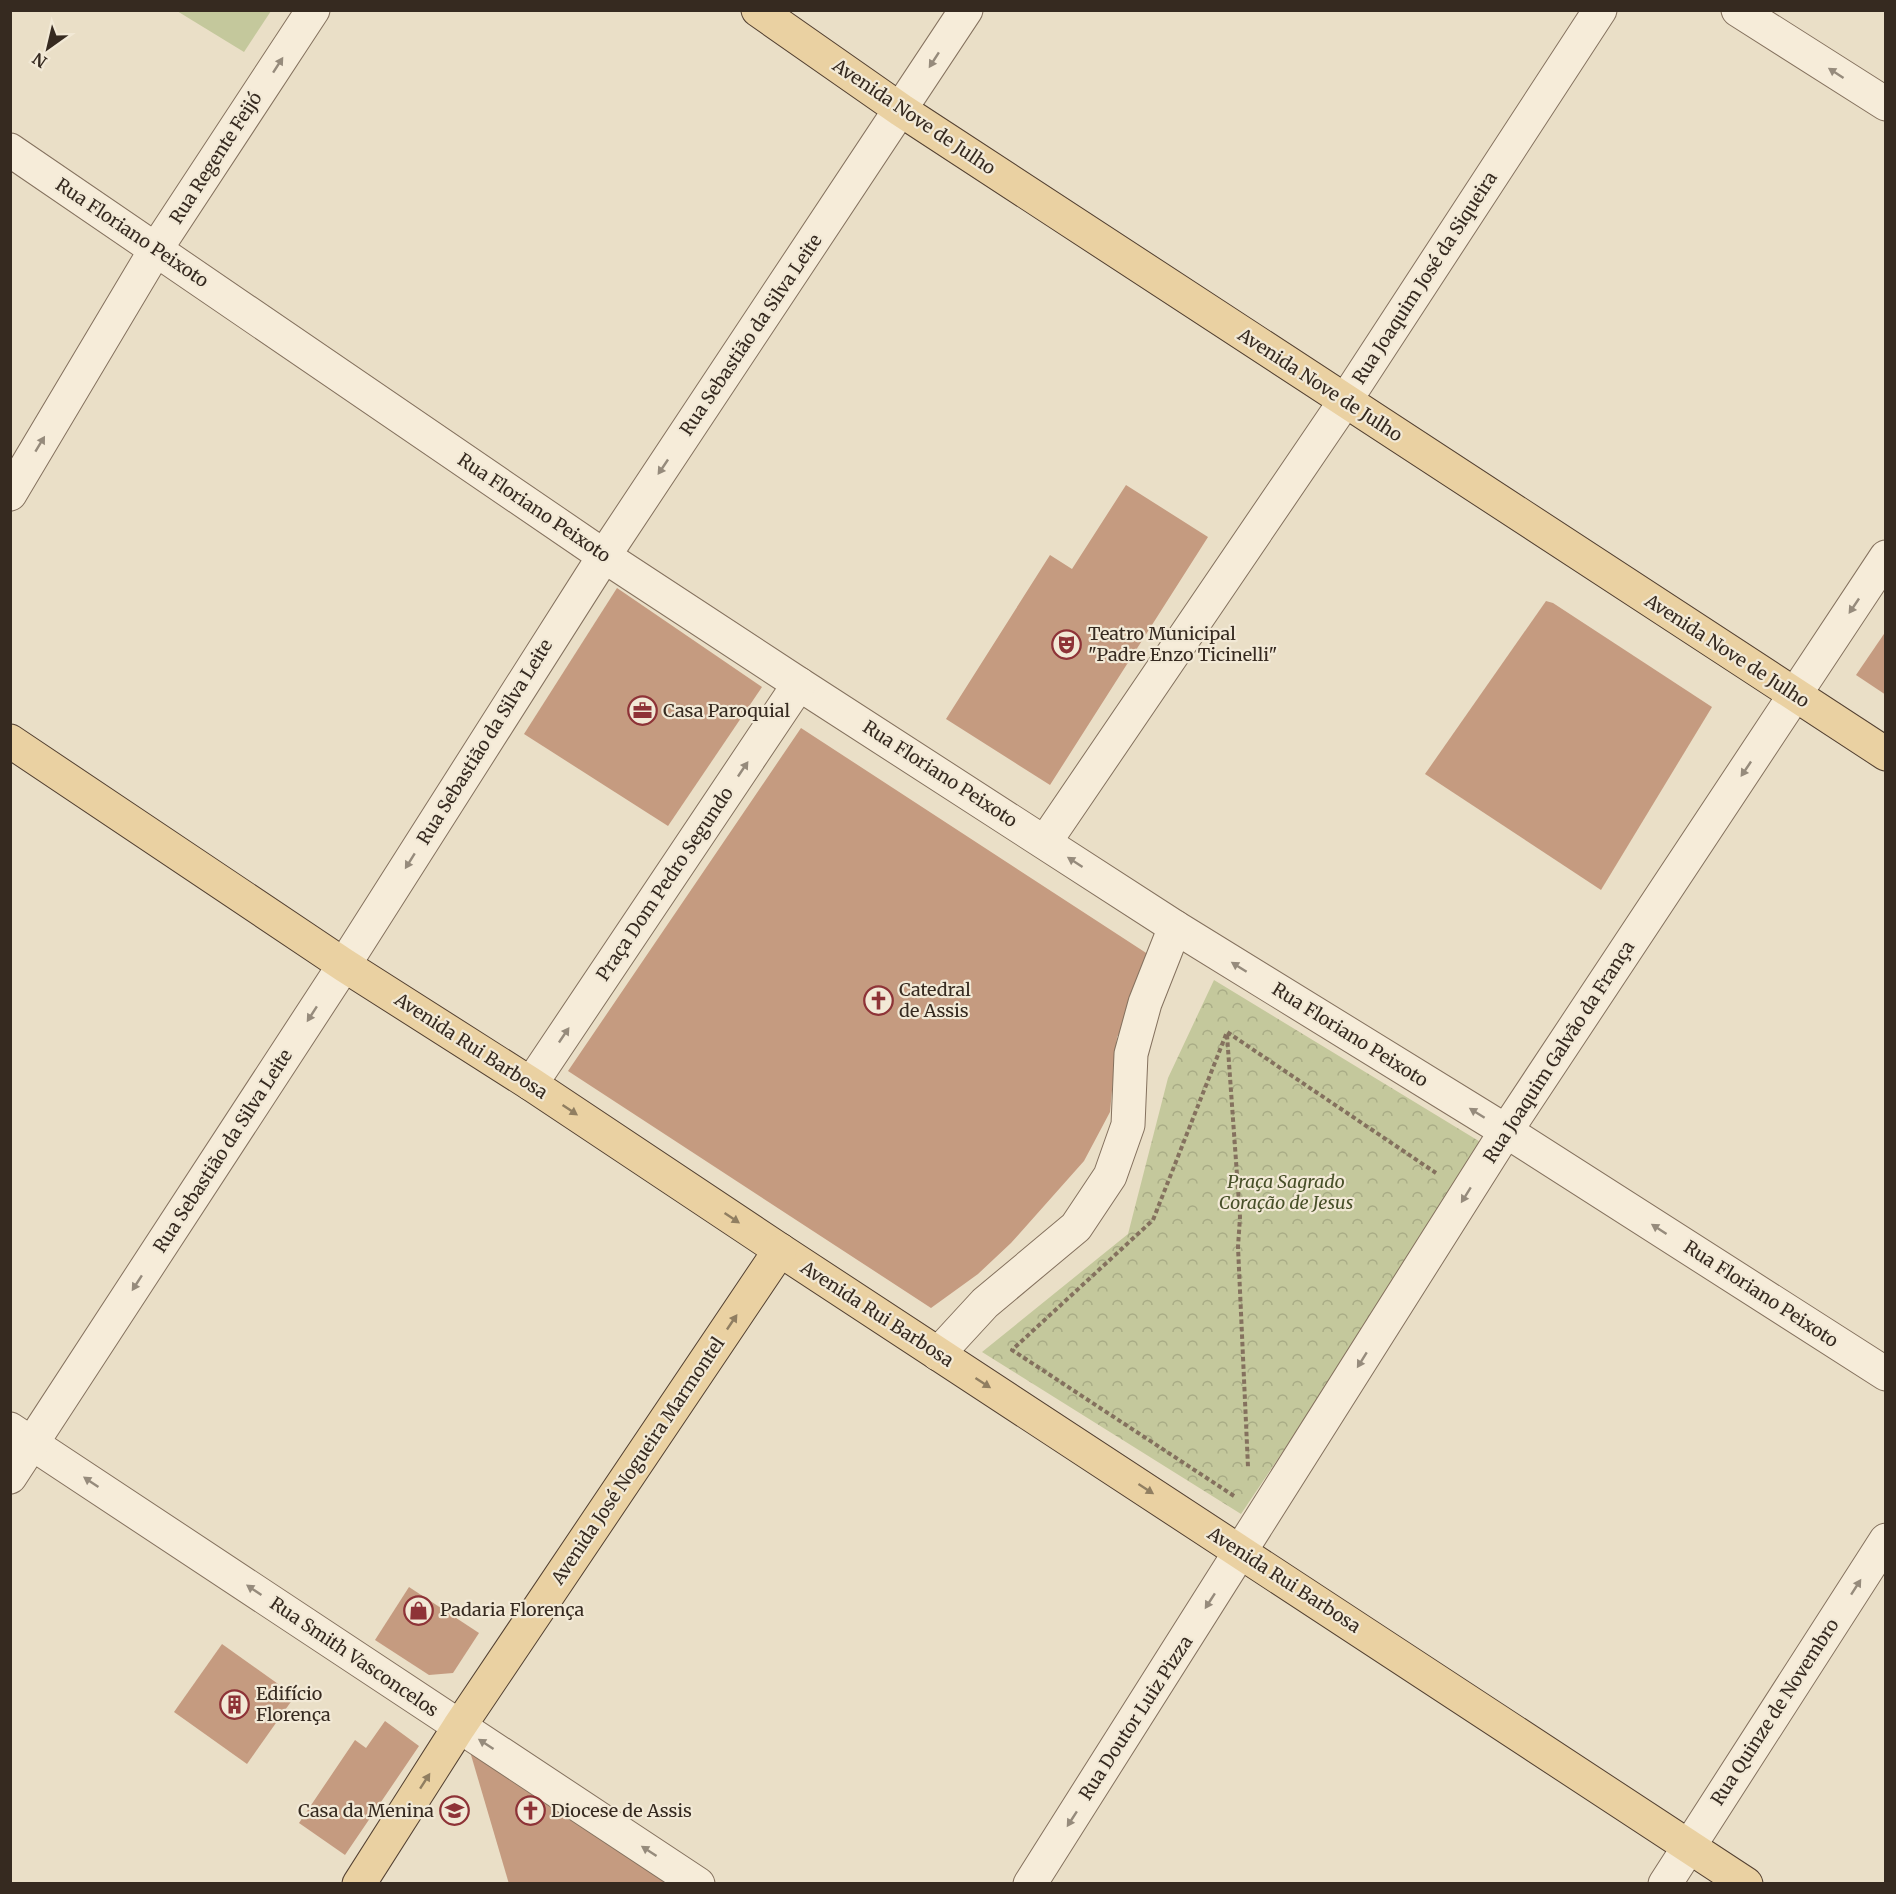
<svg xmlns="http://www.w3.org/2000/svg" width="1896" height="1894" viewBox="0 0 1896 1894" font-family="Merriweather,serif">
	<defs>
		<pattern id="forest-crowns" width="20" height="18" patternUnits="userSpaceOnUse" patternTransform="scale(1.5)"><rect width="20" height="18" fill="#c4c89c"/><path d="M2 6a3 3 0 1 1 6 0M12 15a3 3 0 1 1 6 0" fill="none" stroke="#a9ac86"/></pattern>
	</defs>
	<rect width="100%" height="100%" fill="#eadfc7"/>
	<path fill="#c4c89c" d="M177,11H271L244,52Z"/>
	<path fill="url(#forest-crowns)" d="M1214,980L1487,1146L1241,1514L982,1352L1128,1234L1168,1078Z"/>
	<g fill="#c59b80">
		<path d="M1126,485L1208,537L1050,785L946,719L1050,555L1072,569Z"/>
		<path d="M617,588L762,687L668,826L524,734Z"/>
		<path d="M1546,601L1553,603L1712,707L1601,890L1425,774Z"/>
		<path d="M1886,631V695L1856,675Z"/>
		<path d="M801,728L1160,962L1117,1037L1110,1112L1084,1161L1011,1243L978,1274L931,1308L568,1071Z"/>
		<path d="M409,1587L479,1633L453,1673L429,1675L375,1640Z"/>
		<path d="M222,1644L295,1696L247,1764L174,1712Z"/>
		<path d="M385,1721L419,1746L345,1855L299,1823L355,1740L366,1748Z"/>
		<path d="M466,1738L680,1884H509Z"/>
	</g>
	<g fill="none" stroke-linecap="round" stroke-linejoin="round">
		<defs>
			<g id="minor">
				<path d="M1738,10L1886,104"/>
				<path d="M10,150L604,556L799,684L1175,927L1506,1131L1886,1374"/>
				<path d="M10,494L156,249L313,10"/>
				<path d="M1045,842L1345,401L1600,10"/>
				<path d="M531,1084L799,684"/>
				<path d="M938,1354L985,1303L1076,1227L1110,1176L1128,1125L1131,1054L1145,1003L1175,927"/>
				<path d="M10,1429L698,1884"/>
				<path d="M10,1477L344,965L604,556L966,10"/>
				<path d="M1030,1884L1506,1131L1886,557"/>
				<path d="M1665,1884L1886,1540"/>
			</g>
			<g id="major">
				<path d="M758,10L901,110L1886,754"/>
				<path d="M10,741L344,965L531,1084L780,1250L1746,1884"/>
				<path d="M359,1884L459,1727L780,1250"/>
			</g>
		</defs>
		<use href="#minor" stroke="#84715e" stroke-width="35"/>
		<use href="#major" stroke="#534031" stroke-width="35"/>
		<g stroke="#84715e" stroke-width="4" stroke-dasharray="4.5 3" stroke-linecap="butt">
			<path d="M1227,1035L1240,1217L1238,1247L1248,1467"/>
			<path d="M1234,1496L1012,1350L1153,1220L1227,1032L1436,1173"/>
		</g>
		<use href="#minor" stroke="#f6ecd9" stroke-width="33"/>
		<use href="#major" stroke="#ead1a2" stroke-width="33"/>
	</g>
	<defs><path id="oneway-solid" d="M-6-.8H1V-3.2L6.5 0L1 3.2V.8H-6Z" transform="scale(1.5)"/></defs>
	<g fill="#968b7c">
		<use href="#oneway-solid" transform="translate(934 60) rotate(123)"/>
		<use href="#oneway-solid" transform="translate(278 65) rotate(-57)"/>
		<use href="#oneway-solid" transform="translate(1836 73) rotate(-147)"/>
		<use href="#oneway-solid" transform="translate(40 444) rotate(-59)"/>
		<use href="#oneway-solid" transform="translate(663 467) rotate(124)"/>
		<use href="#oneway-solid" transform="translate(1854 606) rotate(124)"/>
		<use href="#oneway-solid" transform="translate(743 769) rotate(-56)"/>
		<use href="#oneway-solid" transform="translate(1746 769) rotate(124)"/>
		<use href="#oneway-solid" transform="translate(410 861) rotate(122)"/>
		<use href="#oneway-solid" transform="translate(1075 862) rotate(-147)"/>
		<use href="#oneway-solid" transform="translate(1239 967) rotate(-148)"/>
		<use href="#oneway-solid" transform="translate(312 1014) rotate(123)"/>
		<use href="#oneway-solid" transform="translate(564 1035) rotate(-56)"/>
		<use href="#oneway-solid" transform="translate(1477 1113) rotate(-148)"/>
		<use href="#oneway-solid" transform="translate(1466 1195) rotate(122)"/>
		<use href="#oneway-solid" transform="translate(1659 1229) rotate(-147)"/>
		<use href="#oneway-solid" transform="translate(137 1283) rotate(123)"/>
		<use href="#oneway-solid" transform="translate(1362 1360) rotate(122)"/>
		<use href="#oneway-solid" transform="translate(91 1482) rotate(-146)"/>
		<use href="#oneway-solid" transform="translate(1856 1587) rotate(-57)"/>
		<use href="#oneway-solid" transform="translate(254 1590) rotate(-146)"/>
		<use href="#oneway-solid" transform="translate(1210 1601) rotate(123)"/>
		<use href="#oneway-solid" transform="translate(486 1744) rotate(-147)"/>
		<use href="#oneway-solid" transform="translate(1072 1819) rotate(123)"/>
		<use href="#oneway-solid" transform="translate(649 1851) rotate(-147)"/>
	</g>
	<g fill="#907e61">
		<use href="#oneway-solid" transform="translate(570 1110) rotate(34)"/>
		<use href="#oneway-solid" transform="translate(732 1218) rotate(34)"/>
		<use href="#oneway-solid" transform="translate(732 1322) rotate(-56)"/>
		<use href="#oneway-solid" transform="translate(983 1383) rotate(33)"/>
		<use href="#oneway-solid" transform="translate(1146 1489) rotate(33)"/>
		<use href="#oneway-solid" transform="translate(425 1781) rotate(-57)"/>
	</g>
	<defs>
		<symbol id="theatre-ring" viewBox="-11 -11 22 22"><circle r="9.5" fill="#f2e9d6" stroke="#8e3337" stroke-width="1.5"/><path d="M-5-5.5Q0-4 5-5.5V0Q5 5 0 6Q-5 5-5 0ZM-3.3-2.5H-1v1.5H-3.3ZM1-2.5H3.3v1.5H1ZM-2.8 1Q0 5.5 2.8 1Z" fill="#8e3337"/></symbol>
		<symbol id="office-ring" viewBox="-11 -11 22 22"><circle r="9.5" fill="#f2e9d6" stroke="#8e3337" stroke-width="1.5"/><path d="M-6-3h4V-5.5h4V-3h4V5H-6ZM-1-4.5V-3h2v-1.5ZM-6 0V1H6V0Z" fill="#8e3337"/></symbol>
		<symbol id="church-ring" viewBox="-11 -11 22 22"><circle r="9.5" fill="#f2e9d6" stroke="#8e3337" stroke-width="1.5"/><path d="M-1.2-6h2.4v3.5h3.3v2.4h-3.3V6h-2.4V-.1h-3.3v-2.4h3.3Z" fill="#8e3337"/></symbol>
		<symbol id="shop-ring" viewBox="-11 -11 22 22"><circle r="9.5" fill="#f2e9d6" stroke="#8e3337" stroke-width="1.5"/><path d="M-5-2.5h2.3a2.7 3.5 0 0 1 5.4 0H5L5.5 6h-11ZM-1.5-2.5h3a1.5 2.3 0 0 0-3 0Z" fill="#8e3337"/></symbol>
		<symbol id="building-ring" viewBox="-11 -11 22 22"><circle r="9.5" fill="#f2e9d6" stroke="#8e3337" stroke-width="1.5"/><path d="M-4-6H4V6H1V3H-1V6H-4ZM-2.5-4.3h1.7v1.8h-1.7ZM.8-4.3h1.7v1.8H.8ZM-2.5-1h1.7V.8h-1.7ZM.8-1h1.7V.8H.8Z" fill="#8e3337"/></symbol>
		<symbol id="school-ring" viewBox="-11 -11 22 22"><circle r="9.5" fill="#f2e9d6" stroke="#8e3337" stroke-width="1.5"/><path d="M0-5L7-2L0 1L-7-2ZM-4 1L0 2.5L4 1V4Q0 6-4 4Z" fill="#8e3337"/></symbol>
	</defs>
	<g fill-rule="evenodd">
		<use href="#theatre-ring" x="1050" y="628" width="33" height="33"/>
		<use href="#office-ring" x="626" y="694" width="33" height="33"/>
		<use href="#church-ring" x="862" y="984" width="33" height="33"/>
		<use href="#shop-ring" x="402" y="1594" width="33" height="33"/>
		<use href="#building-ring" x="218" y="1688" width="33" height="33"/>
		<use href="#school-ring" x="438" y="1794" width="33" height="33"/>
		<use href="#church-ring" x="514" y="1794" width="33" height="33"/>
	</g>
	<g text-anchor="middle" stroke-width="4.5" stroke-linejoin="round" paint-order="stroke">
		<g font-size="18" fill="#362a20" stroke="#f2e9d6">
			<text transform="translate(914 117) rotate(34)" y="6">Avenida Nove de Julho</text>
			<text transform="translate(216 158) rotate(-57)" y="6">Rua Regente Feijó</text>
			<text transform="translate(132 233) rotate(34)" y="6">Rua Floriano Peixoto</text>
			<text transform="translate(1425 278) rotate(-57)" y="6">Rua Joaquim José da Siqueira</text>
			<text transform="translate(751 335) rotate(-56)" y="6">Rua Sebastião da Silva Leite</text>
			<text transform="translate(1320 385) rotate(33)" y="6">Avenida Nove de Julho</text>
			<text transform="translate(534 508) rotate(34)" y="6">Rua Floriano Peixoto</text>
			<text transform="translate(1727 651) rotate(33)" y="6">Avenida Nove de Julho</text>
			<text transform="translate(485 742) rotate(-58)" y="6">Rua Sebastião da Silva Leite</text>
			<text transform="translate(940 774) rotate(33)" y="6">Rua Floriano Peixoto</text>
			<text transform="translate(665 884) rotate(-56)" y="6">Praça Dom Pedro Segundo</text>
			<text transform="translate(1350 1035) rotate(32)" y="6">Rua Floriano Peixoto</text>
			<text transform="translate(471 1046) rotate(33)" y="6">Avenida Rui Barbosa</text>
			<text transform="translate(1559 1052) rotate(-57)" y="6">Rua Joaquim Galvão da França</text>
			<text transform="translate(223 1151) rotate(-57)" y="6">Rua Sebastião da Silva Leite</text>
			<text transform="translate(1761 1294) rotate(33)" y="6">Rua Floriano Peixoto</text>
			<text transform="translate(877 1314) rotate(33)" y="6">Avenida Rui Barbosa</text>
			<text transform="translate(638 1461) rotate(-56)" y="6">Avenida José Nogueira Marmontel</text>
			<text transform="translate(1284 1580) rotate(33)" y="6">Avenida Rui Barbosa</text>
			<text transform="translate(354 1657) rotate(34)" y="6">Rua Smith Vasconcelos</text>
			<text transform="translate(1775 1712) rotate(-57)" y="6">Rua Quinze de Novembro</text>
			<text transform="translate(1136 1718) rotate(-57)" y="6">Rua Doutor Luiz Pizza</text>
		</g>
		<g font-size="18" fill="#362a20" stroke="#f2e9d6" text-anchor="start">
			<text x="1088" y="640">Teatro Municipal<tspan x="1088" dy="21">"Padre Enzo Ticinelli"</tspan></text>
			<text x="663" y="717">Casa Paroquial</text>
			<text x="899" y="996">Catedral<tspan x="899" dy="21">de Assis</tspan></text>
			<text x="440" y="1616">Padaria Florença</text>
			<text x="256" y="1700">Edifício<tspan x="256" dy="21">Florença</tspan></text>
			<text x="434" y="1817" text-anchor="end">Casa da Menina</text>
			<text x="551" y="1817">Diocese de Assis</text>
		</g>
		<g font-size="18" font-style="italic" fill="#485029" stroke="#f2e9d6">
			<text x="1286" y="1188">Praça Sagrado<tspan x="1286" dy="21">Coração de Jesus</tspan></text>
		</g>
	</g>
	<rect width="1896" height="1894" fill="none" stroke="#362a20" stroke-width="24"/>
	<g transform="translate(48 48) rotate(214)" stroke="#f2e9d6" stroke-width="4.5" paint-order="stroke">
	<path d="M0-4.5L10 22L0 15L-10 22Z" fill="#362a20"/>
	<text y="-9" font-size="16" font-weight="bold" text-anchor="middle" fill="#362a20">N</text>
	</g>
</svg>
